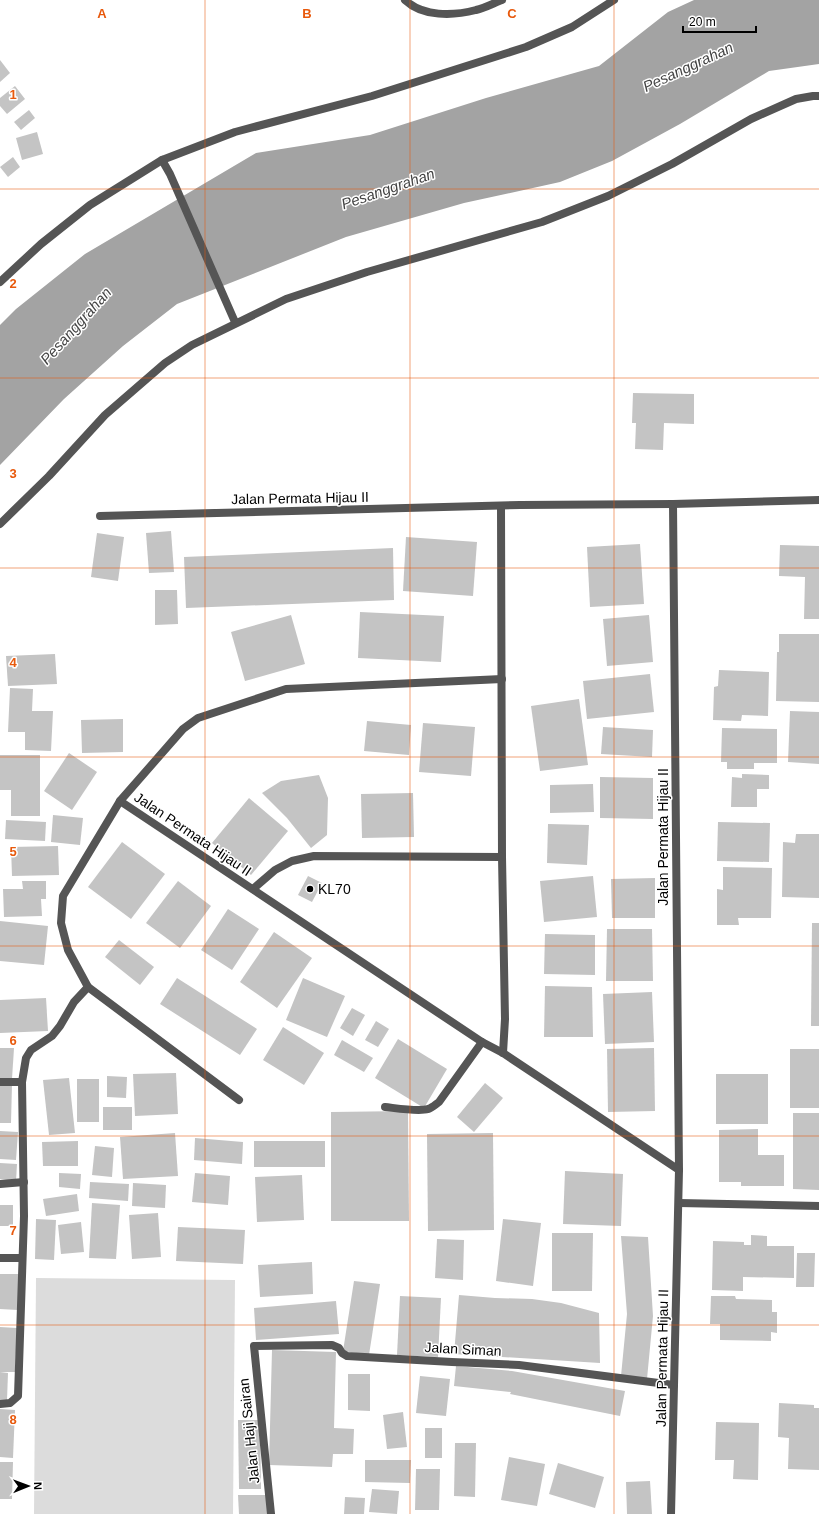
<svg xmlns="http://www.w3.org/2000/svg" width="819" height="1514" viewBox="0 0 819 1514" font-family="Arial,sans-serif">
	<rect width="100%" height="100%" fill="#fff"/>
	<path fill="#dcdcdc" d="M36,1278L235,1280L233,1514H34Z"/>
	<path fill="#a3a3a3" d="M694,0H819V64L769,71L680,124L612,161L560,182L464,203L346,237L177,304L123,346L64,399L0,465V325L16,309L85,254L256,153L370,135L486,98L599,66L668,12Z"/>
	<g fill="#c4c4c4">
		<path d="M0,60L10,73L0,82Z"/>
		<path d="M15,86L25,99L7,114L0,106V98Z"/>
		<path d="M29,110L35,118L21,130L14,122Z"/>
		<path d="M37,132L43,154L22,160L16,138Z"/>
		<path d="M13,157L20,167L8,177L0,167Z"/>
		<path d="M633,393L694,394V424L664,423L663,450L635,449L636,423H632Z"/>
		<path d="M171,531L174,572L149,573L146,533Z"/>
		<path d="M97,533L124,537L118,581L91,577Z"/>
		<path d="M406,537L477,542L473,596L403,591Z"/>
		<path d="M640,544L644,604L590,607L587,547Z"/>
		<path d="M780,545L819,546V619H804L805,577L779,576Z"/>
		<path d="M393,548L394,600L186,608L184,557Z"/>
		<path d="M155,590H177L178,624L155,625Z"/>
		<path d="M360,612L444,616L441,662L358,658Z"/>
		<path d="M291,615L305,664L245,681L231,632Z"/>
		<path d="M649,615L653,662L607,666L603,619Z"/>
		<path d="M779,634H819V702L776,701L777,652H779Z"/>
		<path d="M55,654L57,684L8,686L6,656Z"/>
		<path d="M719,670L769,672L768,716L742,715L741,721L713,720L714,687L718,686Z"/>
		<path d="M650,674L654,712L587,719L583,681Z"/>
		<path d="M10,688L33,689L32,711H53L51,751L25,750V732H8Z"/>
		<path d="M579,699L588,765L540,771L531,706Z"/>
		<path d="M790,711L819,712V764L788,762Z"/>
		<path d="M123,719V752L82,753L81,720Z"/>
		<path d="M367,721L411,725L409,755L364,751Z"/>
		<path d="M423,723L475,727L471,776L419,772Z"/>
		<path d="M603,727L653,730L652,757L601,754Z"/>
		<path d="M722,728L777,729V763H754V769H727V762H721Z"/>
		<path d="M69,753L97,772L72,810L44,791Z"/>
		<path d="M0,755H40V816H11V790H0Z"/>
		<path d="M742,774L769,775V789H757V807H731L732,777L742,778Z"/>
		<path d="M319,775L328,798L327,835L311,848L287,818L262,793L281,781Z"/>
		<path d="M600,777L653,778V819L600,818Z"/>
		<path d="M593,784L594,812L550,813V785Z"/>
		<path d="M413,793L414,837L362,838L361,794Z"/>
		<path d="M249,798L288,831L251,875L212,843Z"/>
		<path d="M53,815L83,818L80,845L51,842Z"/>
		<path d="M6,820L46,822L45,841L5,839Z"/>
		<path d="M718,822L770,823L769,862L717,861Z"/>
		<path d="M548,824L589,825L587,865L547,863Z"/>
		<path d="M796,834H819V898L782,897L783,842L795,843Z"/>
		<path d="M122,842L165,874L131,919L88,887Z"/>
		<path d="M58,846L59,875L12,876L11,847Z"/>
		<path d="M723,867L772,868L771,918H738L739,925H717V889L723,890Z"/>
		<path d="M308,876L322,883L312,902L298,895Z"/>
		<path d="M593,876L597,917L544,922L540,881Z"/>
		<path d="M655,878V918H612L611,879Z"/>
		<path d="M22,881H46V899H41L42,916L4,917L3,889H23Z"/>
		<path d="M178,881L211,906L180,948L146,923Z"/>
		<path d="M228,909L259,929L232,970L201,950Z"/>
		<path d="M0,921L48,926L44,965L0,961Z"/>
		<path d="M812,923H819V1026H811Z"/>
		<path d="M607,929H652L653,981H606Z"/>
		<path d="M274,932L312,958L277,1008L240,982Z"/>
		<path d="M545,934L595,935V975L544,974Z"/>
		<path d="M119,940L154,967L140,985L105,957Z"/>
		<path d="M177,978L257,1029L240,1055L160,1004Z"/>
		<path d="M303,978L345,996L327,1037L286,1020Z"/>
		<path d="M545,986L592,987L593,1037H544Z"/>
		<path d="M652,992L654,1042L605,1044L603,994Z"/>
		<path d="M46,998L48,1031L0,1033V1000Z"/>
		<path d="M352,1008L365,1015L353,1036L340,1028Z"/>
		<path d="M376,1021L389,1029L378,1047L365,1040Z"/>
		<path d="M283,1027L324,1053L304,1085L263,1060Z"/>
		<path d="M398,1039L447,1069L424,1108L375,1078Z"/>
		<path d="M342,1040L373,1058L364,1072L334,1055Z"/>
		<path d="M0,1048H14L12,1079H0Z"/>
		<path d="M654,1048L655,1111L608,1112L607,1049Z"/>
		<rect x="790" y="1049" width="29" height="59"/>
		<path d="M176,1073L178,1114L135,1116L133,1074Z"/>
		<rect x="716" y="1074" width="52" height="50"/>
		<path d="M107,1076L127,1077L126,1098L107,1097Z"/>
		<path d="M69,1078L75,1133L49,1135L43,1080Z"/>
		<rect x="77" y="1079" width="22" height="43"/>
		<path d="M0,1083L12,1084L11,1123H0Z"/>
		<path d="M485,1083L503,1098L474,1132L457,1117Z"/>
		<rect x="103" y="1107" width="29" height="23"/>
		<path d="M408,1111L409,1221H331V1112Z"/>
		<path d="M793,1113H819V1190L793,1189Z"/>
		<path d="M758,1129V1155H784V1186H741V1182H719V1130Z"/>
		<path d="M0,1131L18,1132L16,1160L0,1159Z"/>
		<path d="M175,1133L178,1176L123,1179L120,1137Z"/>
		<path d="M493,1133L494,1230L428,1231L427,1134Z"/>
		<path d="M195,1138L243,1142L242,1164L194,1160Z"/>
		<path d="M78,1141V1166H43L42,1142Z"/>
		<rect x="254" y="1141" width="71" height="26"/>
		<path d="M95,1146L114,1148L112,1177L92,1175Z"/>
		<path d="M0,1163L17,1164L16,1181L0,1179Z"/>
		<path d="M565,1171L623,1174L621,1226L563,1224Z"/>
		<path d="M59,1173L81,1174L80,1189L59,1187Z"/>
		<path d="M195,1173L230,1176L228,1205L192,1202Z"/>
		<path d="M302,1175L304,1220L257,1222L255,1177Z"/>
		<path d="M90,1182L129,1184L128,1201L89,1198Z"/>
		<path d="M133,1183L166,1185L165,1208L132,1206Z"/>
		<path d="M77,1194L79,1211L46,1216L43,1199Z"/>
		<path d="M92,1203L120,1205L116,1259L89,1258Z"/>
		<rect x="0" y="1205" width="13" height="21"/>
		<path d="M158,1213L161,1257L132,1259L129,1215Z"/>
		<path d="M36,1219L56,1220L54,1260L35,1259Z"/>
		<path d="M503,1219L541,1223L533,1286L496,1281Z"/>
		<path d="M81,1222L84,1252L61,1254L58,1225Z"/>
		<path d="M178,1227L245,1230L243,1264L176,1261Z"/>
		<path d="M552,1233H593L592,1291H552Z"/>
		<path d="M751,1235L767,1236V1246H794V1278L743,1277V1291L712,1290L713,1241L744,1242V1245H751Z"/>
		<path d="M621,1236L648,1237L653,1316L647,1379L621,1376L627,1314Z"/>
		<path d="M437,1239L464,1240L463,1280L435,1278Z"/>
		<path d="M797,1253H815L814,1287H796Z"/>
		<path d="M312,1262L313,1294L260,1297L258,1265Z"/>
		<path d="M0,1274H19L18,1310L0,1309Z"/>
		<path d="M354,1281L380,1284L369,1355L343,1351Z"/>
		<path d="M459,1295L495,1298L532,1299L561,1303L599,1313L600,1363L454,1354Z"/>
		<path d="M400,1296L441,1298L438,1357L397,1355Z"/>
		<path d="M711,1296H735L736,1299L772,1300V1312H777V1333L771,1332V1341L720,1340V1324H710Z"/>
		<path d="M336,1301L339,1334L256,1340L254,1308Z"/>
		<path d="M0,1327L17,1328L15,1372H0Z"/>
		<path d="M272,1350L336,1352L334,1428L354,1429L353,1454H333L332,1467L269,1465Z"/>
		<path d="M456,1366L512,1371L625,1391L620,1416L510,1394L511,1392L454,1386Z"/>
		<path d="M0,1372L8,1373L7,1400H0Z"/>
		<path d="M348,1374H370V1411L348,1410Z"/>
		<path d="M420,1376L450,1379L446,1416L416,1413Z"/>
		<path d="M779,1403L814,1405V1408H819V1470L788,1469L789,1438L778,1437Z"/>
		<path d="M0,1409L15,1410L13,1458L0,1457Z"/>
		<path d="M403,1412L407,1447L387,1449L383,1415Z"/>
		<path d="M238,1420H260L261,1489H239Z"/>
		<path d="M716,1422L759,1423L758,1480L733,1479L734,1460H715Z"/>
		<rect x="425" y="1428" width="17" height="30"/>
		<path d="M455,1443H476L475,1497L454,1496Z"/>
		<path d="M509,1457L545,1464L537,1506L501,1500Z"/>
		<path d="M365,1460H411L410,1483L365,1482Z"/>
		<path d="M0,1462H13L12,1499H0Z"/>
		<path d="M558,1463L604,1477L595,1508L549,1494Z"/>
		<path d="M416,1469H440L439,1510H415Z"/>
		<path d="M650,1481L652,1514H627L626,1482Z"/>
		<path d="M372,1489L399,1491L397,1514L369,1512Z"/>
		<path d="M238,1495H267V1514H239Z"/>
		<path d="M345,1497L365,1498L364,1514H344Z"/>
	</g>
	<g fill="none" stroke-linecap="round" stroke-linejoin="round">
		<g stroke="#555" stroke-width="8">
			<path d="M405,0C423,17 453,16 476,10C485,8 494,3 502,0"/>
			<path d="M162,160L170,174L235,322"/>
			<path d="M0,282L41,244L90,205L162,160L235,132L372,96L526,47L572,27L614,0"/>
			<path d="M673,504L679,1170"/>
			<path d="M501,506L502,857L505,1019L503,1053"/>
			<path d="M100,516L520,505L673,504L819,500"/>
			<path d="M0,524L49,476L105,415L165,363L192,345L286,299L367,272L542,222L608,196L672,164L751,119L796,99L813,96H819"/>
			<path d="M120,801L482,1042L503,1053L679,1170L671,1514"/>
			<path d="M253,889L275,870L292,861L314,856L502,857"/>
			<path d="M0,1082H22"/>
			<path d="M239,1100L88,987L68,950L61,923L63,896L120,801L183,729L198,718L286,689L502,679"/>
			<path d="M385,1107C395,1108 419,1112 428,1109C432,1108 436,1104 439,1102L482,1042"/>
			<path d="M0,1184L24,1182"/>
			<path d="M679,1203L819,1206"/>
			<path d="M0,1258H22"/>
			<path d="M0,1404L10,1403L18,1396L24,1216L22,1082L26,1058L31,1050L52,1036L60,1026L74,1002L88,987"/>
			<path d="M271,1514L254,1346L332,1345L339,1348L342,1353L347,1356L452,1362L519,1365L674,1385"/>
		</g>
	</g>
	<path fill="none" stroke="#e8590c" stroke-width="1" stroke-opacity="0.55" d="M205,0V1514M410,0V1514M614,0V1514M0,189H819M0,378H819M0,568H819M0,757H819M0,946H819M0,1136H819M0,1325H819"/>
	<circle fill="#000" stroke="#fff" stroke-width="1.5" cx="310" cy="889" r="4"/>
	<g text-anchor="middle" stroke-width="3" stroke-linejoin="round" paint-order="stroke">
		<g font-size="14" fill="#000" stroke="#fff">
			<text transform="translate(300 498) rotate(-1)" y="5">Jalan Permata Hijau II</text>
			<text transform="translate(193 834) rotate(34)" y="5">Jalan Permata Hijau II</text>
			<text transform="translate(663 837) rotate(-90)" y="5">Jalan Permata Hijau II</text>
			<text transform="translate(463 1349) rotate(3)" y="5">Jalan Siman</text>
			<text transform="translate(662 1358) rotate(-89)" y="5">Jalan Permata Hijau II</text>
			<text transform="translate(249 1431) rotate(-96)" y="5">Jalan Haji Sairan</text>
		</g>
		<g font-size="14" fill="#000" stroke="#fff" text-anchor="start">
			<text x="318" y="894">KL70</text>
		</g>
		<g font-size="15" font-style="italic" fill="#444" stroke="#fff">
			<text transform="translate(688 67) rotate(-25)" y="5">Pesanggrahan</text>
			<text transform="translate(388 189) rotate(-19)" y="5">Pesanggrahan</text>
			<text transform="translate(76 326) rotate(-48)" y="5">Pesanggrahan</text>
		</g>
	</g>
	<g font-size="13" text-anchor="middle" font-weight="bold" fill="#e8590c" stroke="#fff" stroke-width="3" stroke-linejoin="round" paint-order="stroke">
		<text x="102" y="18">A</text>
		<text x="307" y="18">B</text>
		<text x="512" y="18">C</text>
		<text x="13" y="99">1</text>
		<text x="13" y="288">2</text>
		<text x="13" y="478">3</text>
		<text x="13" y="667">4</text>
		<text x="13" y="856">5</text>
		<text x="13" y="1045">6</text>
		<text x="13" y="1235">7</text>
		<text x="13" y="1424">8</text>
	</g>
	<g transform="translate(28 1486) rotate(89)" stroke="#ffffff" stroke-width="3" paint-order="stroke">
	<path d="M0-3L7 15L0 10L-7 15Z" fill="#000000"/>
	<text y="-6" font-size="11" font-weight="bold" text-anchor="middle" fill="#000000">N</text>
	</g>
	<path d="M683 26v6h73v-6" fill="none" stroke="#000000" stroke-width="2"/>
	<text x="689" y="26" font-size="12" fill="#000000" stroke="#ffffff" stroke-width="3" paint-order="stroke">20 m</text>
</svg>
